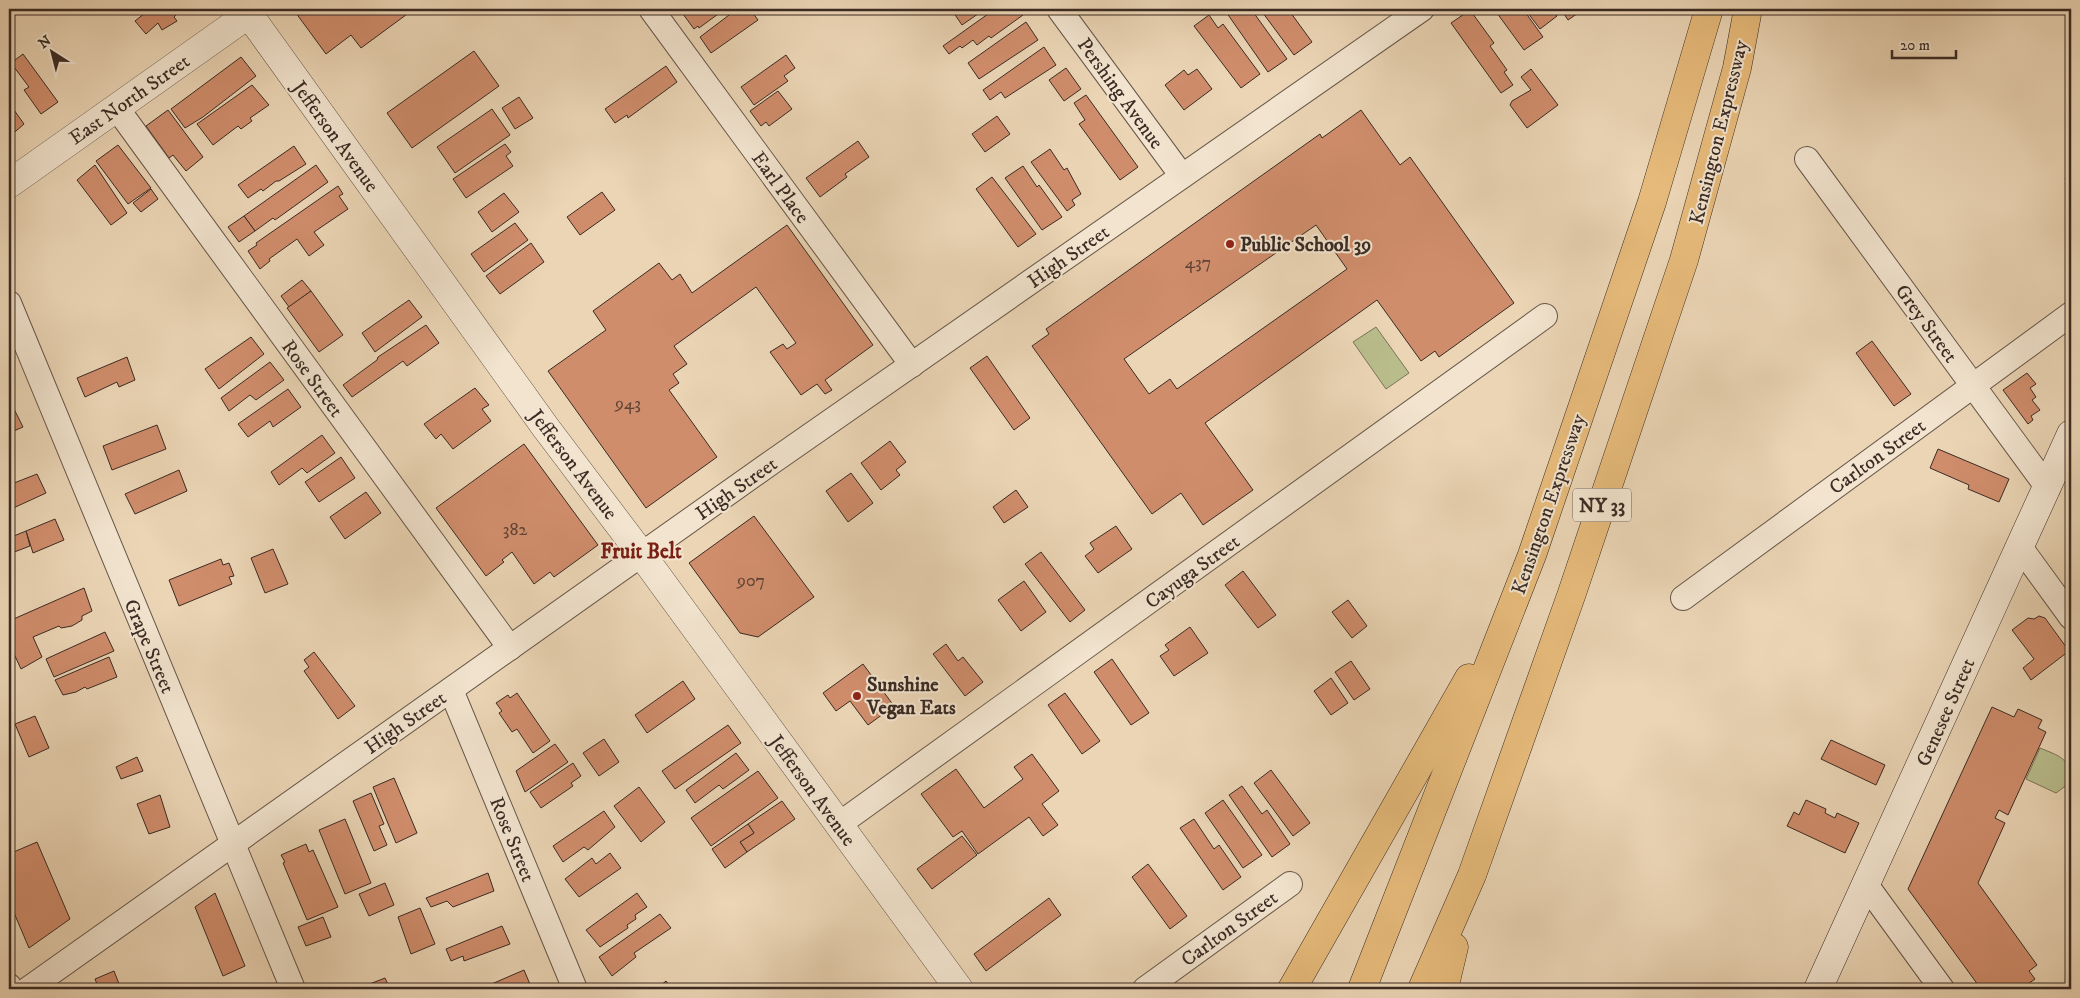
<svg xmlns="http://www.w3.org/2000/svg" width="2080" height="998" viewBox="0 0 2080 998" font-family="'IM FELL DW Pica',serif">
	<rect width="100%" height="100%" fill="#ebd5b5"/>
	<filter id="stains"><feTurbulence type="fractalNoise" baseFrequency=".004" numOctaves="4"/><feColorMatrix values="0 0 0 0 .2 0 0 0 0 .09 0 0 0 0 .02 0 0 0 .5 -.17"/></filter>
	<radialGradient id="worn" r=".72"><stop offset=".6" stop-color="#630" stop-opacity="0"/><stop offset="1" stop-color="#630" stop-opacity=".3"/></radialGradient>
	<g fill="#b9bd8c" stroke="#7a7458">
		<path d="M1376,327L1409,373L1386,389L1353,342Z"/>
		<path d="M2040,748C2059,756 2071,758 2071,782L2056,793L2026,779Z"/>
	</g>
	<g fill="#d08d6c" stroke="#3a2b24" fill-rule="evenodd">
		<path d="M150,9H182L174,17L177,21L162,30L158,23L146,34L135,21Z"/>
		<path d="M293,9H414L361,48L351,35L326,54Z"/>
		<path d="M686,9H725L699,28L698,26L694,29L683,14L687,12Z"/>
		<path d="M737,9H750L758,20L711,53L700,37Z"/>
		<path d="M951,9H985L962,25Z"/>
		<path d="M995,9H1018L1023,15L991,38L989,36L977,45L973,40L962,48L960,46L949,54L943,46Z"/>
		<path d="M1224,9H1251L1287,59L1268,72Z"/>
		<path d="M1260,9H1288L1312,42L1294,55Z"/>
		<path d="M1494,9H1523L1543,37L1524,50Z"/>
		<path d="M1525,9H1552L1557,16L1540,29Z"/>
		<path d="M1561,9H1584L1568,20Z"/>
		<path d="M1470,10L1494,43L1490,46L1507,70L1504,72L1513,85L1501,93L1451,23Z"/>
		<path d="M1209,15L1218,28L1223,24L1260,74L1241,88L1194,26Z"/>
		<path d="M1026,22L1038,40L979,79L968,63Z"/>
		<path d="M1044,47L1056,65L1005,98L1001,92L990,100L983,90Z"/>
		<path d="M474,51L499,86L412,148L387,113Z"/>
		<path d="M23,54L58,102L41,114L24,90L29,87L11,63Z"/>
		<path d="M786,55L795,68L784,76L788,81L754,105L741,87Z"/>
		<path d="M241,57L256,76L203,117L185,128L171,109Z"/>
		<path d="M666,66L677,82L628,118L627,115L615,123L605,109Z"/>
		<path d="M1066,68L1081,89L1064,101L1049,80Z"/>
		<path d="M1197,69L1212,89L1184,110L1165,85L1184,70L1188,75Z"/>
		<path d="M1531,69L1558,105L1527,128L1510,105L1512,101L1531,90L1521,77Z"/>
		<path d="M252,85L269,105L250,118L252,121L241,129L238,126L213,145L197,124Z"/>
		<path d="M778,91L792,109L769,126L766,122L761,126L750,111Z"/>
		<path d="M1086,95L1138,167L1120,180L1079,124L1085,120L1074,103Z"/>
		<path d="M519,97L533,118L515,129L502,108Z"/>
		<path d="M9,103L24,124L9,137Z"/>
		<path d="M492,109L510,135L455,173L437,147Z"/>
		<path d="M168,110L203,157L186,171L173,155L169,158L146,126Z"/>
		<path d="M1361,110L1400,165L1410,157L1514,303L1439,357L1435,351L1421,361L1377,300L1205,423L1253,490L1203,525L1181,493L1152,514L1032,346L1049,334L1046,329L1320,134L1322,138ZM1316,225L1347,269L1177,389L1170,379L1149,394L1124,359Z"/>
		<path d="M997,116L1010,134L985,152L972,134Z"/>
		<path d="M858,141L869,157L845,174L847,177L820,197L806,178Z"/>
		<path d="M505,144L511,152L506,156L513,166L466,198L453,179Z"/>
		<path d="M118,145L151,188L128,204L96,161Z"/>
		<path d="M294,146L306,164L279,181H276L263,191L261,189L248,198L238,185Z"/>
		<path d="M1050,149L1064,170L1067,168L1081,194L1072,200L1075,205L1067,211L1031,162Z"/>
		<path d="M2071,164V182L2065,179Z"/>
		<path d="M95,165L127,213L111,225L77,180Z"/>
		<path d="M316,165L328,182L275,220L273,218L255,231L244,216Z"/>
		<path d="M1023,166L1037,187L1039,185L1062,217L1042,230L1005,178Z"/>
		<path d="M992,177L1036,234L1018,247L976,189Z"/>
		<path d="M338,186L343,194L339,196L348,209L314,232L324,245L309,256L297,239L269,259L270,261L260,269L248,251L257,245L256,243Z"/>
		<path d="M151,189L158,199L141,212L133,203Z"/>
		<path d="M602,192L615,210L580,235L567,217Z"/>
		<path d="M504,193L519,212L492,232L478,212Z"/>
		<path d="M244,216L255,231L239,242L228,227Z"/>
		<path d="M515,223L528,240L484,272L471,254Z"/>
		<path d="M787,225L873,345L825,380L832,390L825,394L817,384L801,395L770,352L783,344L787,349L796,343L756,287L674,346L687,364L673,374L679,383L669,390L717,457L646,508L548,371L606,330L593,311L659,263L672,280L680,274L692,293Z"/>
		<path d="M531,243L544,262L500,294L486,276Z"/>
		<path d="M302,280L311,291L289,307L281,296Z"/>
		<path d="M311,291L343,335L319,352L287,308Z"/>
		<path d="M409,300L422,317L375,352L362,333Z"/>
		<path d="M426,325L439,343L407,366L403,361L352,397L343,385L377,360L378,357Z"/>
		<path d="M251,337L264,354L219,389L205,369Z"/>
		<path d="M1872,341L1911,394L1894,406L1856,353Z"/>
		<path d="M987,356L1030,418L1014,430L970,368Z"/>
		<path d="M127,357L135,380L119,387L117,382L85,397L77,378Z"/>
		<path d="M270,362L284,380L256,400L250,395L229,411L221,398Z"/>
		<path d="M2027,373L2036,384L2030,388L2036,397L2032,400L2040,410L2031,416L2033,420L2028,424L2003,390Z"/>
		<path d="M475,388L489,405L482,409L491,421L453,449L441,434L436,439L424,424Z"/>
		<path d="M288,389L301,407L273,427L270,421L248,437L238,424Z"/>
		<path d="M13,407L23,427L9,433V409Z"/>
		<path d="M157,425L166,449L112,470L103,446Z"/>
		<path d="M322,435L335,453L307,473L302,468L279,485L271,472Z"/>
		<path d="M890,441L906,462L896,470L900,475L881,490L861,463Z"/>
		<path d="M524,444L598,545L554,577L550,572L534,584L512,552L502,560L504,562L486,576L436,508Z"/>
		<path d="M1938,449L2009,479L1999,502L1968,489L1969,485L1930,468Z"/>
		<path d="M341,457L355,478L319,502L305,482Z"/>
		<path d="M179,470L187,491L135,514L125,494Z"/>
		<path d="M851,473L873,503L848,522L826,491Z"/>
		<path d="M37,474L46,493L9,510V485Z"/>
		<path d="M1016,490L1028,507L1004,523L993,507Z"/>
		<path d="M366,492L381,513L345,539L330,517Z"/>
		<path d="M754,516L814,597L758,637L740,633L689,563Z"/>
		<path d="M55,519L64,540L33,553L26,531Z"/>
		<path d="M1116,526L1132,549L1098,573L1085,556L1094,549L1090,543Z"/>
		<path d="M26,531L30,546L9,554V538Z"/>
		<path d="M273,549L288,584L265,593L251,558Z"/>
		<path d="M1041,552L1085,610L1070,622L1025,564Z"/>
		<path d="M221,559L223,565L229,563L234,576L229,577L232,584L179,606L169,580Z"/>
		<path d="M1243,571L1276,615L1258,628L1225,585Z"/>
		<path d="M1024,581L1046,612L1021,631L998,600Z"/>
		<path d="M84,588L92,611L82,616V620L72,626L61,628L59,626L33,637L42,657L21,669L9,643V621Z"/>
		<path d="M1348,600L1367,626L1352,638L1332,612Z"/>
		<path d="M2039,616L2045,618L2069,651L2031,680L2023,668L2034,659L2012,630L2028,618L2034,619Z"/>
		<path d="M1190,627L1208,653L1174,676L1160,656L1169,650L1165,645Z"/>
		<path d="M105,632L114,651L54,677L46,659Z"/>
		<path d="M946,644L958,661L963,657L983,682L965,696L933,654Z"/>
		<path d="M314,652L355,706L338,719L304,671L309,667L304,660Z"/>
		<path d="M109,657L117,677L87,689L85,687L76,692L63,695L55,680Z"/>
		<path d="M1112,659L1149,713L1131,725L1094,672Z"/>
		<path d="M1351,661L1370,689L1354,700L1335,672Z"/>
		<path d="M863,664L894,706L868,725L850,701L836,711L823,693Z"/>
		<path d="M1331,678L1348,703L1331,715L1314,691Z"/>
		<path d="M683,681L695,699L647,733L635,715Z"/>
		<path d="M517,693L550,741L533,753L517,729L512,732L499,713L502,711L496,703L508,695L510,698Z"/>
		<path d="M1065,693L1100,741L1082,754L1048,705Z"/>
		<path d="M1992,707L2014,717L2018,709L2042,720L2038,728L2046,732L2008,815L1999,810L1995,818L2005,823L1978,883L2037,965L2029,971L2035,979L2021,989H1981L1908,889Z"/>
		<path d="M35,716L49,748L29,757L15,724Z"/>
		<path d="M728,725L741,743L675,789L662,771Z"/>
		<path d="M604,739L619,762L599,776L583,753Z"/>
		<path d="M1831,740L1885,765L1876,785L1821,759Z"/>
		<path d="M555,744L568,762L525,792L516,771Z"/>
		<path d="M736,753L749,770L723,789L719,785L695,803L686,790Z"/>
		<path d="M1032,754L1059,791L1042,804L1058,825L1043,836L1029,817L978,854L962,831L953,837L921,794L956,769L984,808L1023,779L1014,767Z"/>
		<path d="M137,757L143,771L121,779L116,767Z"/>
		<path d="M573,763L581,776L571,783L573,786L541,808L530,792Z"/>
		<path d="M1271,770L1310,823L1293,836L1254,783Z"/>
		<path d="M758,771L778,798L711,846L691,818Z"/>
		<path d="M394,778L417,833L396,843L373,787Z"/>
		<path d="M1242,786L1262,814L1267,810L1290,844L1272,857L1229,795Z"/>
		<path d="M639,787L665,822L641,842L614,806Z"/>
		<path d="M371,793L384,824L379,826L387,845L374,851L353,801Z"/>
		<path d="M160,795L170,827L149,834L137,804Z"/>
		<path d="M1223,800L1262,855L1243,868L1205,813Z"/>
		<path d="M1806,800L1826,809L1825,813L1835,818L1837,813L1859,823L1845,853L1787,826L1794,812L1799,815Z"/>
		<path d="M782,801L795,819L747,852L740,842L754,833L748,824Z"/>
		<path d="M604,811L615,827L588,850L584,847L563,862L553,846Z"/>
		<path d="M345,819L371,883L345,894L319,830Z"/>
		<path d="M1194,819L1214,849L1219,845L1241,877L1223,890L1180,828Z"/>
		<path d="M748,824L754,833L740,842L747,852L725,868L712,849Z"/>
		<path d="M962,836L977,855L932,889L917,869Z"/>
		<path d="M37,842L70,919L29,948L9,901V854Z"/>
		<path d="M306,844L309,852L313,850L338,907L307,920L283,863L285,862L281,855Z"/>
		<path d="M610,853L621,868L579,897L565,879L592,858L596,864Z"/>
		<path d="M1148,864L1187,916L1170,929L1132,877Z"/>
		<path d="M488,873L494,891L453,907L447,901L431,907L426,898Z"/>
		<path d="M385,883L394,905L369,916L359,894Z"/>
		<path d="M215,893L245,966L223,976L195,907Z"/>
		<path d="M637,893L647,907L635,915L636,919L627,925L628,928L600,947L586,930Z"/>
		<path d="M1049,898L1061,915L986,971L974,954Z"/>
		<path d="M420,908L435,944L411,954L398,917Z"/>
		<path d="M660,914L671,928L634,953L636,957L612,976L599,957Z"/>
		<path d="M323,917L331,937L306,946L298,927Z"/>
		<path d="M502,926L510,944L464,961L463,956L451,961L446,949Z"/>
		<path d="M524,970L532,989H480Z"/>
		<path d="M114,971L121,989H99L95,979Z"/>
		<path d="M385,978L390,989H357L367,985Z"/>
		<path d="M666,981L672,989H656Z"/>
	</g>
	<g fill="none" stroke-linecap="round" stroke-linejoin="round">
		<defs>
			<g id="minor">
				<path d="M651,9L912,365"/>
				<path d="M1059,9L1182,176"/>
				<path d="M116,107L510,648"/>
				<path d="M1807,159L2048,488"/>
				<path d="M9,303L293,989"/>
				<path d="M2020,547L2071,617"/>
				<path d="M1683,598L2071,314"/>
				<path d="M451,690L575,989"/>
				<path d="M838,825L1545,316"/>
				<path d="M1867,886L1942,989"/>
				<path d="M9,986L10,989"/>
				<path d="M28,989L772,462L1422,9"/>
				<path d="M1145,989L1290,884"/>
			</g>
			<g id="tertiary">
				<path d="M245,9L546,428L642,555L959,989"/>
				<path d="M9,184L249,14"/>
			</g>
			<path id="secondary" d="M1818,989L2071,434"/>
			<g id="motorway">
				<path d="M1292,989L1469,678"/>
				<path d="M1362,989L1532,555L1652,202L1709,9"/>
				<path d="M1422,989L1472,875L1572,593L1684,260L1737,68L1748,9"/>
				<path d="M1444,989L1454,947"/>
			</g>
		</defs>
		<use href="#minor" stroke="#665648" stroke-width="26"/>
		<use href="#tertiary" stroke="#665648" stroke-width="29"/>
		<use href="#secondary" stroke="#3a2b24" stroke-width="29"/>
		<use href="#motorway" stroke="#3a2b24" stroke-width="29"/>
		<use href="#minor" stroke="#f2e4cf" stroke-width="24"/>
		<use href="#tertiary" stroke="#f2e4cf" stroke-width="28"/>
		<use href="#secondary" stroke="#f2e4cf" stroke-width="28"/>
		<use href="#motorway" stroke="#e6ba7a" stroke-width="28"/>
	</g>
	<g fill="#8f2418" stroke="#f2e4cf" stroke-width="2">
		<circle cx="1230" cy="244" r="5"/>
		<circle cx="857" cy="696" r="5"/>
	</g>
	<g text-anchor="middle" stroke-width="4" stroke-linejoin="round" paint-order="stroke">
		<g font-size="18" fill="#604436">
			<text x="1198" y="268">437</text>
			<text x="628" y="409">943</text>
			<text x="515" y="535">382</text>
			<text x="751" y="586">907</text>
		</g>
		<rect fill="#f2e4cf" stroke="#716257" stroke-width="1" x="1573" y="488.5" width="58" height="33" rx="4"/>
		<g font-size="19" font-weight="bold" fill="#3a2b24">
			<text x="1602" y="512">NY 33</text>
		</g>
		<g font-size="20" fill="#3a2b24" stroke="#f2e4cf">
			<text transform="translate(1121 93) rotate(54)" y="7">Pershing Avenue</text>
			<text transform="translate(129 99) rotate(-35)" y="7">East North Street</text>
			<text transform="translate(1718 132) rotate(-76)" y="7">Kensington Expressway</text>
			<text transform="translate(336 136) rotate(54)" y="7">Jefferson Avenue</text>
			<text transform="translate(781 187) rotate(54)" y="7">Earl Place</text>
			<text transform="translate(1068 256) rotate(-35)" y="7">High Street</text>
			<text transform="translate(1927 323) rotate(54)" y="7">Grey Street</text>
			<text transform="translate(313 378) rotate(54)" y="7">Rose Street</text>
			<text transform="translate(1877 456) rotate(-36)" y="7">Carlton Street</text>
			<text transform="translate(574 464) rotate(53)" y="7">Jefferson Avenue</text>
			<text transform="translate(736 488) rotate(-35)" y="7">High Street</text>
			<text transform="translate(1548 504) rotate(-71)" y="7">Kensington Expressway</text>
			<text transform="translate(1192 571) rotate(-36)" y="7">Cayuga Street</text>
			<text transform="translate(150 646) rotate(67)" y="7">Grape Street</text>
			<text transform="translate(1945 712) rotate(-66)" y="7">Genesee Street</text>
			<text transform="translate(405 722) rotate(-35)" y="7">High Street</text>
			<text transform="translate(813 790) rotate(54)" y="7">Jefferson Avenue</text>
			<text transform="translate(513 839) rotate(68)" y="7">Rose Street</text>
			<text transform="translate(1229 928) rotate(-36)" y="7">Carlton Street</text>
		</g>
		<g font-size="20" font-weight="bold" fill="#3a2b24" stroke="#f2e4cf" text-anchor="start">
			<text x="1240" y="251">Public School 39</text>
			<text x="867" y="691">Sunshine<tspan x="867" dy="23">Vegan Eats</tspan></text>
		</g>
		<g font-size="21" font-weight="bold" fill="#7a1f14" stroke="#f2e4cf">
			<text x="641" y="558">Fruit Belt</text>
		</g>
	</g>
	<rect width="2080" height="998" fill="none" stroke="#ebd5b5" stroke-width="30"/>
	<rect x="10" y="10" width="2060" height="978" fill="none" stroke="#3a2b24" stroke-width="2.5"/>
	<rect x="15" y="15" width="2050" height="968" fill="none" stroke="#3a2b24"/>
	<g transform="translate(52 52) rotate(324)" stroke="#f2e4cf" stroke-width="4" paint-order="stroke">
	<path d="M0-4L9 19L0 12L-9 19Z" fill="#3a2b24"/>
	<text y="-8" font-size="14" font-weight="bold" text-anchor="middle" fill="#3a2b24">N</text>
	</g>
	<path d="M1892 50v8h64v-8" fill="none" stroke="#3a2b24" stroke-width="2.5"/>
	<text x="1900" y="50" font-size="15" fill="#3a2b24" stroke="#f2e4cf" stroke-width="4" paint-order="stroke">20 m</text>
	<rect width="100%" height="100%" filter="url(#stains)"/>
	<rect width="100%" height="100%" fill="url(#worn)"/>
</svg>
